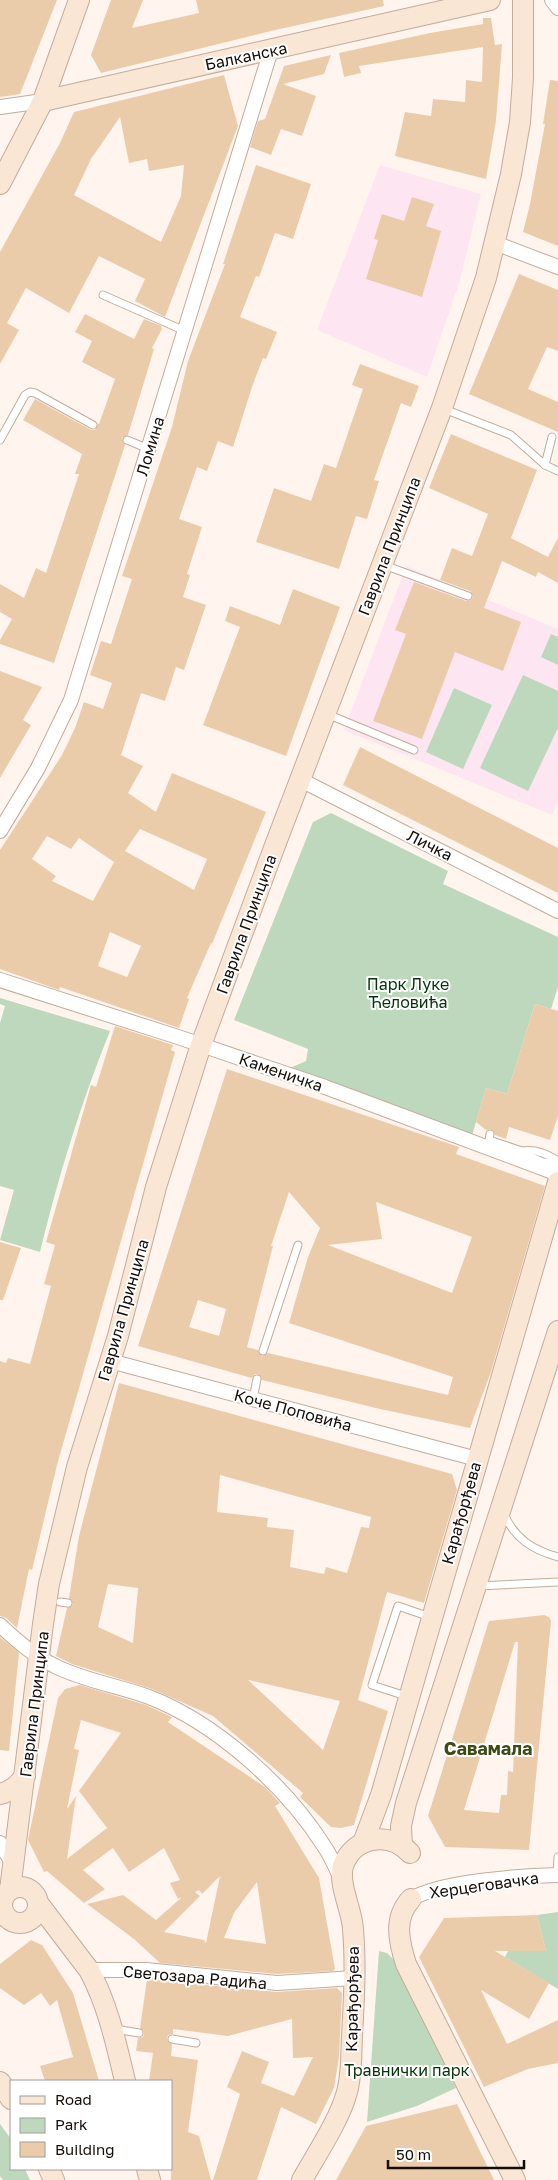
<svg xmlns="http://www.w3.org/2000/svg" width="558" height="2180" viewBox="0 0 558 2180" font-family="'Golos Text',sans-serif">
	<rect width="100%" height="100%" fill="#fff5ee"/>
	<g fill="#fde6f2">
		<path d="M380,165L481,194L459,283L427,377L317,330Z"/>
		<path d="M406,566L558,629V801L552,815L344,730Z"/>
	</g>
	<g fill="#bdd8bc">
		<path d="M551,634L558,637V665L541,657Z"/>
		<path d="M523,675L558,691V728L528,791L480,768Z"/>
		<path d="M454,688L492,705L463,769L426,752Z"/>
		<path d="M331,813L448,871L443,884L558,937V987L551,1009L535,1004L507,1094L486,1088L471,1139L290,1068L306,1061L308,1049L234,1020L313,822Z"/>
		<path d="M0,998L110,1031C81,1103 58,1177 40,1252L0,1240L14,1190L0,1186V1023L5,1006L0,1004Z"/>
		<path d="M558,1912V1989L505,1957L508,1951H546L537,1915Z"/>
		<path d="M379,1951L387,1953L395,1961L456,2088L417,2106L367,2122Z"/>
		<path d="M0,2124L11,2139V2169H25L30,2180H3L0,2176Z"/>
	</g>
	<g fill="#ebccaa" fill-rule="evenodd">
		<path d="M0,0H57L20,94L0,97Z"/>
		<path d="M111,0H143L132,28L199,13L196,0H383L384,6L271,31L101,73L91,55Z"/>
		<path d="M483,18H491L495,45L502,44L496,121L486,179L395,156L405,112L431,116L433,99L465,102L466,80L482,82L483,47L359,66L361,73L344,77L339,53L430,33L483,24Z"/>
		<path d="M331,55L324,74L283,84L316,96L302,136L281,129L271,155L250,147L258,121L265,119L284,66Z"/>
		<path d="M224,75L238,126L165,317L135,301L145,279L99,256L69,313L26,288L7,323L19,330L0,364V252L60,143L74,112ZM120,117L129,163L147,159L149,171L184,165L181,196L161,242L74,195L91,159Z"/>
		<path d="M550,80L558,81V246L523,232L530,204L545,124H543Z"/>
		<path d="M256,165L311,184L293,239L275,233L259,277L256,276L240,317L277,332L266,359L263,358L252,387L233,447L218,441L207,471L197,467L179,519L202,527L187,574L190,575L183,597L206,605L184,670L176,667L165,701L141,693L121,755L143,766L128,793L156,812L172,773L266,812L212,944L211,943L187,998L189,999L179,1028L60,987L59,990L0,969V850L62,755L75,728L84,702L103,709L112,683L90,675L101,641L111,644L132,579L122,576L172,427L188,361L225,264H223ZM140,829L207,859L194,890L125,851ZM47,836L71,849L79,838L114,862L93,901L52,881L56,876L32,859ZM110,932L141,946L127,977L98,966Z"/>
		<path d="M412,197L434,204L426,226L441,231L422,297L366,279L378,240L374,239L382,214L404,221Z"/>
		<path d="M519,274L558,290V351L547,347L528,389L558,402V432L469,394Z"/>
		<path d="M85,314L134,339L144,319L161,326L162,329L152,348L154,349L128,435L122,438L125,445L54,663L0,644V640L12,619L0,612V584L24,598L36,568L46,573L79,474H75L82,454L23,420L35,399L91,430H95L98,423L99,424L115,379L82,362L92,341L75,332Z"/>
		<path d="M360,364L419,386L411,407L401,403L374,480L379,481L367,519L356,516L339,569L256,542L274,488L311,501L324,464L336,468L363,389L352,385Z"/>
		<path d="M451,434L537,470L511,538L548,557L558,538V583L538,572L536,577L502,561L484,608L521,622L503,671L455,652L422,739L373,721L406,634L395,630L414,582L466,601L471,600L473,597L470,591L440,580L452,548L472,556L488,514L429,488Z"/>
		<path d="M293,589L340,607L286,756L203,725L240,627L225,621L230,606L280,625Z"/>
		<path d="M0,671L42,687L23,720L31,725L0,778Z"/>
		<path d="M360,747L558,848V893L343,785Z"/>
		<path d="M535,1004L558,1011V1116L550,1140L509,1127L506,1139L495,1135L491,1129L486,1130L476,1122L486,1088L507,1094Z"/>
		<path d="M115,1026L173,1045L171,1050L175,1052L57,1465L32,1570L29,1569L17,1628L6,1618L0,1616V1361L6,1363L8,1358L30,1364L51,1286L44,1284L55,1245L46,1242L91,1085L96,1087Z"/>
		<path d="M227,1069L459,1147L456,1154L545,1186L491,1372L470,1428L380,1409L262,1380L258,1374H255L252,1378L241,1375L138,1346ZM289,1192L320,1228L308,1257L289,1323L453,1377L448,1395L268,1353L262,1356L258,1350L247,1347L273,1246H271ZM376,1202L472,1237L452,1293L328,1245L382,1239ZM198,1300L226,1309L219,1336L189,1327Z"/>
		<path d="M0,1242L21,1248L3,1300H0Z"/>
		<path d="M119,1383L452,1474L457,1490L424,1603L387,1592L358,1700L388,1711L354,1825L341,1828L331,1827L300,1797L303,1793L213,1716L152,1689L72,1664L56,1656L67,1608L73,1604L69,1598L79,1536ZM220,1475L371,1517L369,1528L361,1527L347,1573L326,1567L324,1574L290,1567L294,1530L267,1527L268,1518L217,1512ZM108,1584L138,1588L133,1643L98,1627ZM248,1680L340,1701L323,1750Z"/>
		<path d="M544,1615L549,1617L551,1621L529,1850L445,1847L428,1816L489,1621ZM515,1642H518L513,1772L508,1771L507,1795H501L499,1813L464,1810Z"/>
		<path d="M0,1637L19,1653L9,1751L0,1750Z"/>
		<path d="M80,1685L146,1705L172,1717L168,1722L265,1787L280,1803L275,1806L319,1878L335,1969L333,1971L277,1974L160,1963L134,1939L87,1904L123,1895L156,1920L182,1897L178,1899L170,1883L180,1880L164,1848L129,1872L113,1848L83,1870L105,1889L84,1903L47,1871L44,1872L28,1840L58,1698L65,1689ZM81,1720L121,1733L79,1791L107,1828L67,1859L76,1796L67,1809L79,1750L74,1749ZM220,1876L206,1943L204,1940L164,1932L200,1896L195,1892L199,1890L202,1894ZM257,1882L266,1944L224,1938L234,1913Z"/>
		<path d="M537,1915L546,1951H495L549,1983L529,2019L481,1990L507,2044L558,2020V2063L528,2069L484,2087L419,1957L444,1918Z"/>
		<path d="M31,1940L42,1945L73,1993L99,2081H45L40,2066L73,2057L57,2000L50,2006L41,1993L24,2005L0,1988V1964Z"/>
		<path d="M147,1979L276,1992L337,1988L342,1993L339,2057L334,2088L316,2124L281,2107L257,2180H213L240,2094L227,2087L242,2051L269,2062L261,2083L294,2096L313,2057L293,2058L292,2019L228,2036L173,2029V2034L168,2035L167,2039L172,2044L171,2056L198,2060L188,2132L199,2136L211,2180H171V2081H149L153,2053L136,2051L138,2038L143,2037L144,2033L140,2028Z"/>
		<path d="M457,2104L494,2180H336L366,2126Z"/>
	</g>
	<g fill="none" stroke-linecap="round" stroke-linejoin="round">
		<defs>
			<g id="lane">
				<path d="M103,295L185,331"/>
				<path d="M444,409L511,435L545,465L558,471"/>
				<path d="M0,440L25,395L30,392L35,393L93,425"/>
				<path d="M127,440L149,449"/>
				<path d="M545,465L552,437"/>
				<path d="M384,565L468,596"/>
				<path d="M327,714L414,750"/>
				<path d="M490,1134L489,1140L522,1151L529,1156L543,1162L558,1164"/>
				<path d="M522,1151C536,1149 547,1154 558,1161"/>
				<path d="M263,1351L298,1245"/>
				<path d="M253,1399L257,1379"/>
				<path d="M504,1514C515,1539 533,1550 558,1557"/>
				<path d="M478,1586L558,1582"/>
				<path d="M60,1602L68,1603"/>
				<path d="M409,1697L372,1685L398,1606L430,1617"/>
				<path d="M557,1875L558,1857"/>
				<path d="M115,2029L139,2033"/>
				<path d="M172,2039L196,2043"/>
			</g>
			<g id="street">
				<path d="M552,0L558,8"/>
				<path d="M0,107L43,101"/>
				<path d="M495,243L558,267"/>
				<path d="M301,780L558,911"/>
				<path d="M0,831L38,768L71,700L271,50"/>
				<path d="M0,980L178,1037L325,1087L558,1174"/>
				<path d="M110,1361L477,1459"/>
				<path d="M0,1625C17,1641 34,1656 55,1666C82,1680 119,1686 149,1697C216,1723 286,1786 324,1846C331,1856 336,1868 341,1879"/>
				<path d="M0,1843L13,1864"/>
				<path d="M411,1899C442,1881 521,1876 558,1875"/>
				<path d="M89,1970H146L277,1983L354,1978"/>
			</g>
			<g id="secondary">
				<path d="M43,101L490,0"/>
				<path d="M0,184L43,101L79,0"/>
				<path d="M0,1794C12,1791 18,1785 25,1776"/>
				<path d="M363,1843L381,1795L558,1182"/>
				<path d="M402,1846L401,1826L406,1803L558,1331"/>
				<circle cx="20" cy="1905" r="18"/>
				<path d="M10,1890L43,1624L49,1584L77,1467L118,1336L156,1187L201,1045L274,848L442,408L486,278L511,174L520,122L523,78V0"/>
				<path d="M411,1899C393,1918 399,1942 406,1964L515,2180"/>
				<path d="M38,1903L89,1970C108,2005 116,2043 125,2081"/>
				<path d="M0,2082L11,2099"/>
				<path d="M49,2169L54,2180"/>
				<path d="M147,2169L150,2180"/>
				<path d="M302,2180C316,2155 340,2119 347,2092C352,2074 351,2054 352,2036C354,2000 356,1964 353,1929C352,1910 338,1884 343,1866C353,1837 389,1830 410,1853"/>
			</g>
		</defs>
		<use href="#lane" stroke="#c2ac9c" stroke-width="9"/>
		<use href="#street" stroke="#c2ac9c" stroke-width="16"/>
		<use href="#secondary" stroke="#c2ac9c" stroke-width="22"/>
		<use href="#lane" stroke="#fff" stroke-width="7"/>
		<use href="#street" stroke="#fff" stroke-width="14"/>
		<use href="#secondary" stroke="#f9e6d4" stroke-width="20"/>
	</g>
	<g text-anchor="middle" stroke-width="4" stroke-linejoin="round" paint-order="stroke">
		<g font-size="16" fill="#140d08" stroke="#fff">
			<text transform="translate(246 56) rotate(-12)" y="6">Балканска</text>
			<text transform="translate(150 446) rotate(-73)" y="6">Ломина</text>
			<text transform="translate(389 546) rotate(-69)" y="6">Гаврила Принципа</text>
			<text transform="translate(430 845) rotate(27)" y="6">Личка</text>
			<text transform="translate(246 924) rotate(-70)" y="6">Гаврила Принципа</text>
			<text transform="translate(281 1072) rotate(19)" y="6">Каменичка</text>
			<text transform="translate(123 1310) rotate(-74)" y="6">Гаврила Принципа</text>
			<text transform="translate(293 1410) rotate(15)" y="6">Коче Поповића</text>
			<text transform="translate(461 1513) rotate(-74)" y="6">Карађорђева</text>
			<text transform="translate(34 1704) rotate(-83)" y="6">Гаврила Принципа</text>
			<text transform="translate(484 1885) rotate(-8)" y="6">Херцеговачка</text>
			<text transform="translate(195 1977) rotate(5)" y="6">Светозара Радића</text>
			<text transform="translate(352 1999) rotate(-89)" y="6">Карађорђева</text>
		</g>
		<g font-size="16" fill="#043409" stroke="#fff">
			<text x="408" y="990">Парк Луке<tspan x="408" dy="18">Ћеловића</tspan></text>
			<text x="407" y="2076">Травнички парк</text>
		</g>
		<g font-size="18" font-weight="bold" fill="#3a4b16" stroke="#fff">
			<text x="488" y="1755">Савамала</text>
		</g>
	</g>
	<rect x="10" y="2080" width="162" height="90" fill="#ffffff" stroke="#a19e9c"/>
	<rect x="20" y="2096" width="25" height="8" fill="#f9e6d4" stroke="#a19e9c"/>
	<text x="55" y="2105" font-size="15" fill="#140d08">Road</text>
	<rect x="20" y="2118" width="25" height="15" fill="#bdd8bc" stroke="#a19e9c"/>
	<text x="55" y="2130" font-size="15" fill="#140d08">Park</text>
	<rect x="20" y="2142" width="25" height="15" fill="#ebccaa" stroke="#a19e9c"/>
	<text x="55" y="2155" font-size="15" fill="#140d08">Building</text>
	<path d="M388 2160v8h136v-8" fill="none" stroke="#140d08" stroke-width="2.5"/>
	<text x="396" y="2160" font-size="15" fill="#140d08" stroke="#ffffff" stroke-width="4" paint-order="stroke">50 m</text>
</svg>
